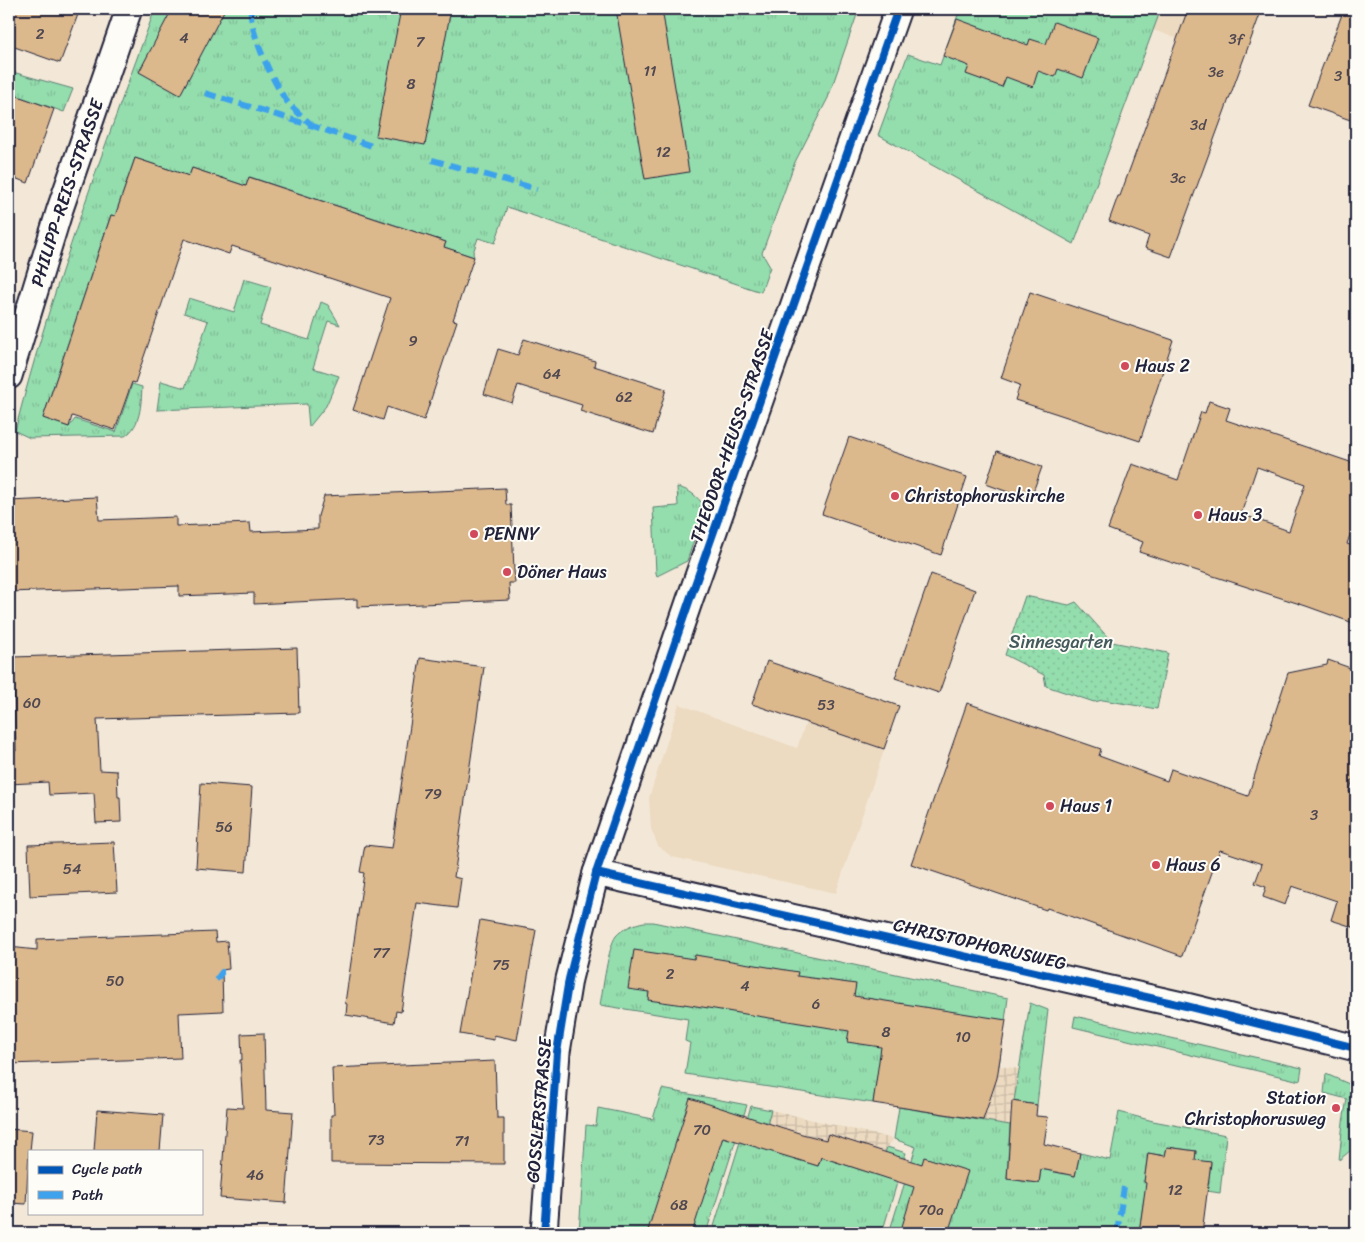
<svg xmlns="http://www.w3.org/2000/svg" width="1365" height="1242" viewBox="0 0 1365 1242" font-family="Sriracha,sans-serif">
	<defs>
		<pattern id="industrial-grid" width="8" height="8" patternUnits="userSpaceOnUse" patternTransform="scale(1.25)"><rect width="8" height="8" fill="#ecdac1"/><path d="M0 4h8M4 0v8" fill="none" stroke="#cabba7"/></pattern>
		<pattern id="grass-tufts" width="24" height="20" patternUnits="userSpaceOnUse" patternTransform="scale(1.25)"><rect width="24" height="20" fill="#94ddad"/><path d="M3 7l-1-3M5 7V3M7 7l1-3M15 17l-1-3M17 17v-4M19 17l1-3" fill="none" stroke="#7fbd96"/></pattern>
		<pattern id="park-dots" width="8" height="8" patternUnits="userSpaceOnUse" patternTransform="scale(1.25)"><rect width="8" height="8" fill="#94ddad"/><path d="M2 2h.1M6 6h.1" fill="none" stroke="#7fbd96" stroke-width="1.8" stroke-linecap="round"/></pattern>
	</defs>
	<rect width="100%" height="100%" fill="#f3e8d7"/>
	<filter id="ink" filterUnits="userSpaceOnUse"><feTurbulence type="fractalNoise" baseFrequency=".02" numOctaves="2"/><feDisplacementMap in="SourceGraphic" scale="10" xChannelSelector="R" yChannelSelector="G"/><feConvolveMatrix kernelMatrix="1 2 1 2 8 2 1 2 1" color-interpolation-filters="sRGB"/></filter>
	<g filter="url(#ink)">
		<g fill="#ecdac1">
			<path d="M1161,9H1262L1243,62L1153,30Z"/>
			<path d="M767,661L899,706L836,893L672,857L658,846L651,829L649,798L679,704L797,748L806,722L752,704Z"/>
		</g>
		<g fill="url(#industrial-grid)">
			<path d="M881,1047L1019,1069L1010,1125L873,1103Z"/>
			<path d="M771,1110L894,1139L887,1147L878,1175L821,1157L818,1166L759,1147Z"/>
		</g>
		<g fill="url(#grass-tufts)" stroke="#5b8074">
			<path d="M155,9H859L828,98L795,162L762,253L770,267L761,292L507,207L495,243L478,238L473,253L474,257L444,247L446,242L250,177L246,186L192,168L189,176L135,158L115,216L111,215L43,418L69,427L75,419L116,432L132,384L142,387C141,404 141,426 125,436L30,438L15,431C52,287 104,148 155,9Z"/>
			<path d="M960,9H1161L1074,244L878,135L908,54L940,65Z"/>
			<path d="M9,71L73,89L64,112L12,94L9,101Z"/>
			<path d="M244,279L271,287L260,325L309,340L321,302L328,305L340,325L328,321L313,368L339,376L326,406L309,427L307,404L157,410L161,381L185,388L208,321L184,313L189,298L234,312Z"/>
			<path d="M677,487C690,490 697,496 705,507L687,561L657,576L656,573L653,508L678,506Z"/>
			<path d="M644,922H653L1008,998L999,1066L882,1047L873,1103L685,1074L690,1043L685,1041L688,1019L600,1005C603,989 608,947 616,936C623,928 634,924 644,922Z"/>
			<path d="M1030,1003L1048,1010L1037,1105L1014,1101Z"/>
			<path d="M1075,1016L1302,1068L1300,1081L1073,1027Z"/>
			<path d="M1326,1074L1356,1087V1146L1339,1160L1343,1122L1347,1099L1324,1093Z"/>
			<path d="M662,1089L747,1105L706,1233H579L586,1125L596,1126L598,1108L653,1119Z"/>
			<path d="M751,1106L771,1110L760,1147L818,1166L821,1157L878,1175L887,1147L906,1153L882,1233H712Z"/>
			<path d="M899,1107L1010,1125L1007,1179L1039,1183L1041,1169L1075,1176L1080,1153L1110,1160L1119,1112L1153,1121L1226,1135L1220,1193L1207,1191L1211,1163L1195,1160L1196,1151L1167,1147L1165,1156L1148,1153L1144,1182L1161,1185L1144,1198L1139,1233H889L916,1147L894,1139Z"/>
		</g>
		<path fill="url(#park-dots)" stroke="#5b8074" d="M1025,596L1069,605L1076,602L1112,642L1168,653L1157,709L1103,700L1094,702L1046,686L1044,675L1005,655Z"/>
		<g fill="#dcb88d" stroke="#22223b" fill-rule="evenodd">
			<path d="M9,9H80L60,63L9,45Z"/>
			<path d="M172,9H225L180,95L139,72Z"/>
			<path d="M401,9H451L425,145L376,136Z"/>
			<path d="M616,9H662L689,172L645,179Z"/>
			<path d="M1188,9H1262L1171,257L1145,248L1149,236L1109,221L1118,196H1120Z"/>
			<path d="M1344,9H1356V122L1308,105Z"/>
			<path d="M957,19L1028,45L1030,39L1046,44L1054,22L1098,38L1083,78L1058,69L1055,77L1038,71L1033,87L1006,77L1002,87L966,74L969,66L943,56Z"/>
			<path d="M9,93L54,109L28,183L9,176Z"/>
			<path d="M135,158L189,176L192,168L246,186L249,177L446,242L444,247L474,257L453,320L457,321L424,420L387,407L383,420L353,410L390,298L232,246L229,254L184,239L135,383L132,382L115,430L72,416L69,427L43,418L111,215L115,216Z"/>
			<path d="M1030,292L1173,340L1140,441L1015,400L1020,385L1001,378Z"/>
			<path d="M524,339L595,361L594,366L666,389L653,434L580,411L582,405L518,385L512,403L484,394L498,349L518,355Z"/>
			<path d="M1209,401L1230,408L1226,420L1356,464V517L1347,544L1356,547V624L1306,606L1139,552L1143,542L1108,529L1132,464L1178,480L1201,412L1205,413ZM1257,467L1305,484L1289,531L1241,514Z"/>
			<path d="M849,437L967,477L941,555L822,514Z"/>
			<path d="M997,451L1042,467L1030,500L986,484Z"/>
			<path d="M505,488L506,505H511L514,570L515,583H509L510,600L357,607V599L254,604V593L179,596V586L9,592V501L97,497L99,520L176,517V526L250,523L251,532L318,529V516L324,496Z"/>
			<path d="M931,574L975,590L939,693L895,678Z"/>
			<path d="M297,648L299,713L97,719L100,770L117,771L118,797H120L121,822L96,823L94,793L49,795L48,782L9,784V751H16L13,657Z"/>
			<path d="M420,658L484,667L454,877L461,879L457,908L417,903L401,1012L396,1011L394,1023L346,1015L347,1004L345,1003L364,873L360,872L365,845L392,848Z"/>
			<path d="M1328,660L1356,670V771L1349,792L1356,794V928L1331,920L1337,901L1292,886L1285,905L1263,897L1266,887L1255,883L1262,864L1220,850L1182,956L1047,908L1046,910L911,864L967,703L1101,749L1099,756L1167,781L1171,769L1248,796L1288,673L1327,665Z"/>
			<path d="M767,661L899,706L884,749L752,704Z"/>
			<path d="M201,783L252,787L246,872L196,868Z"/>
			<path d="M114,842L117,892L30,896L28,845Z"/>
			<path d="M480,920L536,930L517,1040L494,1035V1040L460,1034Z"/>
			<path d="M215,932L216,942L227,941L229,969L222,970L223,1011L179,1013L181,1058L9,1064V947L37,950V939Z"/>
			<path d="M634,950L694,959L695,955L798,972L797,976L856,984L854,996L1006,1020L997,1078L983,1120L873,1103L881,1047L847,1042L849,1031L684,1004V1005L648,1000L649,992L628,989Z"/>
			<path d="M264,1033L266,1110L293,1112L286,1203L220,1198L227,1107L243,1108L240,1060H242L241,1034Z"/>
			<path d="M495,1061L497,1118H504V1164L331,1163V1115H334L332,1068Z"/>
			<path d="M690,1098L802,1134L826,1140L828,1134L922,1164L924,1157L968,1171L948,1233H900L914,1187L821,1157L818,1166L723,1137L692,1233H647Z"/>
			<path d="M1012,1101L1037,1105L1036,1116L1048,1117L1044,1144L1080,1153L1075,1176L1041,1169L1039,1183L1007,1179Z"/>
			<path d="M97,1110L163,1115L160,1151H94Z"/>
			<path d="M9,1129L32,1131L30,1151H29L26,1204L9,1203Z"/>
			<path d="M1167,1147L1196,1151L1195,1160L1211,1162L1202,1233H1139L1146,1183L1144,1182L1148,1153L1165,1156Z"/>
		</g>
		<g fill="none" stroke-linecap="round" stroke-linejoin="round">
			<defs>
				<g id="minor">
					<path id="s1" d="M9,376L60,209L129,9"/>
					<path d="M596,873L1186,1006L1356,1048"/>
					<path d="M544,1233L557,1052L569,979L596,873L690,599L898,9"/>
				</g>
			</defs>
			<use href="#minor" stroke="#22223b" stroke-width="29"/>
			<use href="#minor" stroke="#fdfcf7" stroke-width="25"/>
			<g stroke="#3ea2ec" stroke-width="6" stroke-dasharray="12 6" stroke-linecap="butt">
				<path d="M251,9C248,29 275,88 289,104C296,111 304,118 312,125"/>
				<path d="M205,93L313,126L375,147"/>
				<path d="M432,160L537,189"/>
				<path d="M216,980L222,972H224V970"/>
				<path d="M1117,1233L1124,1187"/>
			</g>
			<defs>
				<g id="cycleway">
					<path d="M596,873L1186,1006L1356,1048"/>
					<path d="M544,1233L557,1052L569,979L596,873L690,599L898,9"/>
				</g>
			</defs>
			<use href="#cycleway" stroke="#fdfcf7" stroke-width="11"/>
			<use href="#cycleway" stroke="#0057b8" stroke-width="8"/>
		</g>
	</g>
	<g fill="#d1495b" stroke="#fdfcf7" stroke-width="2">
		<circle cx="1125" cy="366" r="5"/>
		<circle cx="895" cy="496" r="5"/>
		<circle cx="1198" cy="515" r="5"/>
		<circle cx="474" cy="534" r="5"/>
		<circle cx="507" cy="572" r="5"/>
		<circle cx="1050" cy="806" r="5"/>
		<circle cx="1156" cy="865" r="5"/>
		<circle cx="1336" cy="1108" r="5"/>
	</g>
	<g text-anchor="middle" stroke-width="4" stroke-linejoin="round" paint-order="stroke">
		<g font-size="15" fill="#504850">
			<text x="40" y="39">2</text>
			<text x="184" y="43">4</text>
			<text x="1236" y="44">3f</text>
			<text x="420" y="47">7</text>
			<text x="650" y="76">11</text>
			<text x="1216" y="77">3e</text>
			<text x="1338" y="81">3</text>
			<text x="411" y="89">8</text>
			<text x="1198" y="130">3d</text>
			<text x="663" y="157">12</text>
			<text x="1178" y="183">3c</text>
			<text x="413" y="346">9</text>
			<text x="552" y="379">64</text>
			<text x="624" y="402">62</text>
			<text x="32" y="708">60</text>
			<text x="826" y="710">53</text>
			<text x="433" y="799">79</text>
			<text x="1314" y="820">3</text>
			<text x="224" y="832">56</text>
			<text x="72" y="874">54</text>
			<text x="381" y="958">77</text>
			<text x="501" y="970">75</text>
			<text x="670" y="979">2</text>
			<text x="115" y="986">50</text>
			<text x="745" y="991">4</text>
			<text x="816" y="1009">6</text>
			<text x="886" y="1037">8</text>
			<text x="963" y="1042">10</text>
			<text x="702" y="1135">70</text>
			<text x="376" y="1145">73</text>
			<text x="462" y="1146">71</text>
			<text x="255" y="1180">46</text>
			<text x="1175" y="1195">12</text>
			<text x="679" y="1210">68</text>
			<text x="931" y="1215">70a</text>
		</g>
		<g font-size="18" fill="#22223b" stroke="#fdfcf7">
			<text dy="6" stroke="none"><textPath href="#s1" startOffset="192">PHILIPP-REIS-STRASSE</textPath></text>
			<text transform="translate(732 436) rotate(-71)" y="6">THEODOR-HEUSS-STRASSE</text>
			<text transform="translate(980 944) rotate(13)" y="6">CHRISTOPHORUSWEG</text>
			<text transform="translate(539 1110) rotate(-85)" y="6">GOSSLERSTRASSE</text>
		</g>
		<g font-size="18" fill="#22223b" stroke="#fdfcf7" text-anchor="start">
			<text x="1135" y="372">Haus 2</text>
			<text x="905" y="502">Christophoruskirche</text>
			<text x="1208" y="521">Haus 3</text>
			<text x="484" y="540">PENNY</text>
			<text x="517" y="578">Döner Haus</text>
			<text x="1060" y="812">Haus 1</text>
			<text x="1166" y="871">Haus 6</text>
			<text x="1326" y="1104" text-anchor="end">Station<tspan x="1326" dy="21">Christophorusweg</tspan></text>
		</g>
		<g font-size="18" fill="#445a5d" stroke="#fdfcf7">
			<text x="1061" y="648">Sinnesgarten</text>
		</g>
	</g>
	<rect width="1365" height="1242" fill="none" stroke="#fdfcf7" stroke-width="30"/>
	<rect x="15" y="15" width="1335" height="1212" fill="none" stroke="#22223b" stroke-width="2" filter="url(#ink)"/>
	<rect x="28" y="1150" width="175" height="65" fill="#fdfcf7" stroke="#a5a5ac"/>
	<rect x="38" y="1166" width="25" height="8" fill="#0057b8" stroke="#a5a5ac"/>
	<text x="72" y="1174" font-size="15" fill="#22223b">Cycle path</text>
	<rect x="38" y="1191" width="25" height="8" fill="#3ea2ec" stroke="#a5a5ac"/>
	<text x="72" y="1200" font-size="15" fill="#22223b">Path</text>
</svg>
